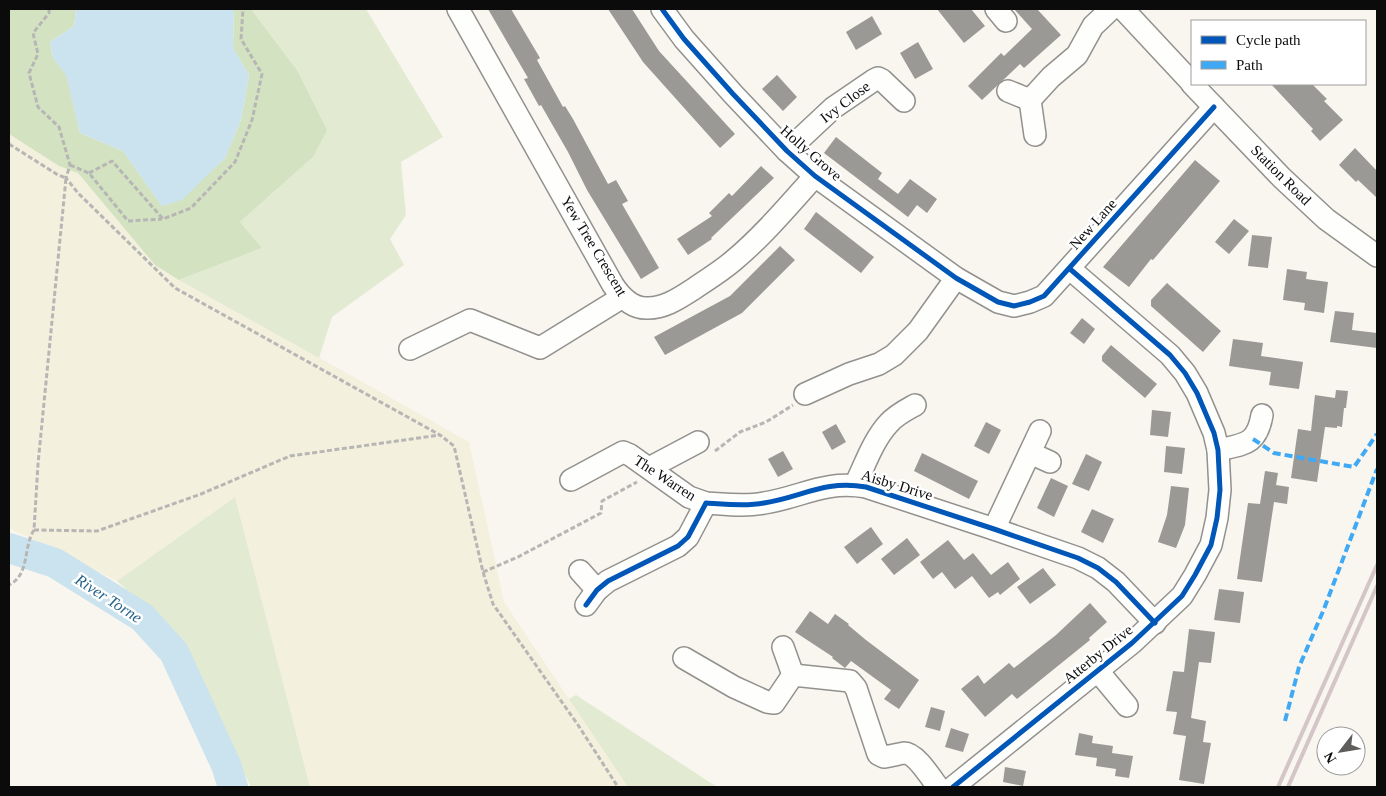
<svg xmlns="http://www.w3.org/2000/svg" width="1386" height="796" viewBox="0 0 1386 796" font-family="Georgia,serif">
	<rect width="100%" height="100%" fill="#f8f6ef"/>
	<path fill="#f3f0dd" d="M9,134L59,166L78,173L155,265L469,442L504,602L628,787H310L235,497L117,581L9,528Z"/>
	<g fill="#e2ebd2">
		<path d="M251,9H366L443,137L401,162L406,215L390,239L404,265L332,317L319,358L179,280L262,248L240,222L313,157L297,70Z"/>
		<path d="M235,497L310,787H251L173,631L117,581Z"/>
		<path d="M576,695L717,787H628L569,699Z"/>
	</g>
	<path fill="#d3e2c1" d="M9,9H76L74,26L50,42L53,58L66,74L80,133L123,151L162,206L182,199L225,158L241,120L249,75L233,48L234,9H251L297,70L327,130L313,157L240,222L262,248L179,280L155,265L78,173L59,166L9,134Z"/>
	<path fill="#cae3ee" d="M76,9H234L233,48L249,75L241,120L225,158L182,200L162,206L123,151L80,133L66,75L53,58L50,42L74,26Z"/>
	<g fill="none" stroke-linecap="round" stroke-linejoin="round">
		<path stroke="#cae3ee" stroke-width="30" d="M9,548L55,563L142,617L174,652L226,765L233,787"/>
	</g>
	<g fill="#9b9995">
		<path d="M488,9H511L540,58L537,60L563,107L565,106L573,119L608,184L616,180L628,201L622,204L659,268L641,279L587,190L568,152L541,105L539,106L524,79L528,78Z"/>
		<path d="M608,9H632L659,51L735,134L720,148L643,62Z"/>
		<path d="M937,9H971L985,26L964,43Z"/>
		<path d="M1014,9H1037L1061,35L1024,68L1020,64L982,100L968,86L1001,53L1004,56L1032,29Z"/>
		<path d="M872,16L882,34L856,50L846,32Z"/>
		<path d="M918,42L933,69L915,79L900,53Z"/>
		<path d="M777,75L797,97L783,111L762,89Z"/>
		<path d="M1271,84H1312L1327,99L1324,101L1343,120L1320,141L1311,131L1313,129Z"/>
		<path d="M836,137L882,173L878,179L898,194L910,179L937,199L927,213L917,205L908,217L824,153Z"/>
		<path d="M1355,148L1377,171V198L1358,180L1356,182L1339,165Z"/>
		<path d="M1195,160L1220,181L1153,260L1151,259L1129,287L1103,267Z"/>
		<path d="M761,166L774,178L711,238L712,239L688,255L677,239L712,216L709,213L729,193L732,196Z"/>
		<path d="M816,212L874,257L861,273L804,229Z"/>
		<path d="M1234,219L1249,231L1229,254L1215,242Z"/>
		<path d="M1252,235L1272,237L1268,268L1248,266Z"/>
		<path d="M780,246L795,260L742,313L665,355L654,337L730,296Z"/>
		<path d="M1287,269L1307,272L1306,279L1328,282L1324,313L1304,310L1305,303L1283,300Z"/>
		<path d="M1167,283L1221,331L1203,352L1151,306V300Z"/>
		<path d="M1335,311L1354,313L1352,330L1377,333V348L1330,342Z"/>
		<path d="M1082,318L1095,329L1084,344L1070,333Z"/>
		<path d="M1233,339L1263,343L1261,356L1303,362L1299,389L1269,385L1271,372L1229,366Z"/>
		<path d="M1111,345L1157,384L1145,398L1102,361V356Z"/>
		<path d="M1336,390L1348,391L1346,408H1344L1342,427L1337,426V428L1325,427L1317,482L1291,478L1298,429L1311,431L1315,395L1335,398Z"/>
		<path d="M1152,410L1171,412L1168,437L1150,435Z"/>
		<path d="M986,422L1001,430L989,454L974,446Z"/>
		<path d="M836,424L846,442L832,450L822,432Z"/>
		<path d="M1166,446L1185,448L1182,474L1164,472Z"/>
		<path d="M783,451L793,469L778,477L768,459Z"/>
		<path d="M922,453L978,481L969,499L914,471Z"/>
		<path d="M1086,454L1102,462L1089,491L1072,484Z"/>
		<path d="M1265,471L1278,473L1276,485L1289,487L1287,504L1274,502L1262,582L1237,579L1248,503L1260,504Z"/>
		<path d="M1051,478L1068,486L1054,517L1037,508Z"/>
		<path d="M1171,486L1189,488L1185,525L1176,548L1158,542L1167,515Z"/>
		<path d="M1092,509L1114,519L1103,543L1081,532Z"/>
		<path d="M871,527L883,544L857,564L844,547Z"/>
		<path d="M907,538L920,555L894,575L881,559Z"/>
		<path d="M948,540L964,560L973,553L991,575L1008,562L1020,579L1000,595L998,592L989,598L972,576L955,589L942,572L933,579L920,562Z"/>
		<path d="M1043,568L1056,585L1030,604L1017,587Z"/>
		<path d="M1219,589L1244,592L1240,623L1214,620Z"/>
		<path d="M1090,603L1107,622L1089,638L1090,640L1017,699L1012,694L985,717L961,689L978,675L984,684L1009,663L1014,668L1056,635Z"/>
		<path d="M810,611L828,624L835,614L849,624L848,625L866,640L919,680L899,709L884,699L891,690L873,677L851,661L845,668L832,658L833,657L795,632Z"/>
		<path d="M1189,629L1215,632L1211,663L1199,662L1191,718L1206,721L1203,742L1211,743L1204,784L1179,780L1186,736L1173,734L1177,712L1166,711L1173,671L1184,672Z"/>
		<path d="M931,707L945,711L940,731L925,727Z"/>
		<path d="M951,728L969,734L963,752L945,747Z"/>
		<path d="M1079,733L1093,736L1092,743L1113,746L1112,753L1133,756L1129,778L1115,776L1116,769L1096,766L1097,758L1075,755Z"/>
		<path d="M1005,767L1026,771L1023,786L1003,782Z"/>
	</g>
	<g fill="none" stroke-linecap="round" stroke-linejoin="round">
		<defs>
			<g id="minor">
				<path d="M458,9L613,285C621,297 631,308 646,308C663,309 678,299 692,290C705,281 720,272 733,261C763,236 789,205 815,176"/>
				<path d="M662,9L684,39L733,94L787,151L815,176L956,278L998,302L1014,306L1030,302L1044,296L1214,107"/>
				<path d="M996,9L1006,21"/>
				<path d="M1123,9L1192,83"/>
				<path d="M1192,84L1282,178L1326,219L1377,256"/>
				<path d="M1008,91L1030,100L1051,77L1077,55L1093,26L1111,9"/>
				<path d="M1030,100L1035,135"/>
				<path d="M787,151L833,108L874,80L878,78L882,80L904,101"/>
				<path d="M410,349L470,320L540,348L621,298"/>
				<path d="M805,394L849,374L879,364L894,355L918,331L956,278"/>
				<path d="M1218,450C1244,444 1257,445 1262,415"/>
				<path d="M1030,453L1050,462"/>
				<path d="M649,468L698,442"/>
				<path d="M571,480L623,452L630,455L689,497L706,503"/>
				<path d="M855,485C865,465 873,440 889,423C896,415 906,410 915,405"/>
				<path d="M994,529L1040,431"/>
				<path d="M580,571L597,590"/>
				<path d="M586,605L597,590L608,581L678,546L688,537L706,503C724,504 745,507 764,503C803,497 823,480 866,487L994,529L1078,558L1098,568L1116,582L1155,623"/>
				<path d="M684,658L734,687L767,702L774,703L793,675L783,647"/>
				<path d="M1097,670L1127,706"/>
				<path d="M793,675L850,681L856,688L878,754L884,757C891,756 898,754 904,753C916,753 931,778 938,787"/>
				<path d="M953,787L1132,643L1182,596L1195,575L1211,545L1217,518L1220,490L1218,450L1214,433L1197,393L1185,373L1170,355L1070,269"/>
			</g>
		</defs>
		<use href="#minor" stroke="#92918e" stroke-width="24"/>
		<g stroke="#b7b6b5" stroke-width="3" stroke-dasharray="5 2.5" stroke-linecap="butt">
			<path d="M49,9V13L33,33L38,54L29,73L38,107L59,127L70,165L66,178L78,193L175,288L440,435L454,446L483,572L493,604L578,725L618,787"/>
			<path d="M9,144L58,175L66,178L38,464L34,530C23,547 30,575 9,585"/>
			<path d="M70,165L89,173L128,221L162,219"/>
			<path d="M89,173L112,161L163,219L191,208L235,162L252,120L262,74L241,39L243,9"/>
			<path d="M715,451L740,432L766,422L793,405"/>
			<path d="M34,530L97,531L201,494L290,456L440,435"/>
			<path d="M483,572L518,557L601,513L602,501L637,482"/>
		</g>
		<use href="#minor" stroke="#fefefd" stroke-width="21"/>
		<g stroke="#d4c6c6" stroke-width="4">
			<path d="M1278,787L1377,565"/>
			<path d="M1288,787L1377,586"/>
		</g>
		<g stroke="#3fa9f5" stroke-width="4" stroke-dasharray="8 4" stroke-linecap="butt">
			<path d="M1253,439L1274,453L1354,467L1377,434"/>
			<path d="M1285,721L1299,667L1324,609L1377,469"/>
		</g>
		<defs>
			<g id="cycleway">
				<path d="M662,9L684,39L733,94L787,151L815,176L956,278L998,302L1014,306L1030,302L1044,296L1214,107"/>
				<path d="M586,605L597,590L608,581L678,546L688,537L706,503C724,504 745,507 764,503C803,497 823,480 866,487L994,529L1078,558L1098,568L1116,582L1155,623"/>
				<path d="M953,787L1132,643L1182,596L1195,575L1211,545L1217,518L1220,490L1218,450L1214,433L1197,393L1185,373L1170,355L1070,269"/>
			</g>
		</defs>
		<use href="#cycleway" stroke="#fff" stroke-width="8"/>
		<use href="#cycleway" stroke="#0057b8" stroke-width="5"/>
	</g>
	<g text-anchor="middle" stroke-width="5" stroke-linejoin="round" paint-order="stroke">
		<g font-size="15" fill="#0b0b0b" stroke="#fff">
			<text transform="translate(845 102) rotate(-37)" y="5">Ivy Close</text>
			<text transform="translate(811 153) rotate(41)" y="5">Holly Grove</text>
			<text transform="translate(1281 175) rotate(45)" y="5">Station Road</text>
			<text transform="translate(1093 224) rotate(-48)" y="5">New Lane</text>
			<text transform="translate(594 246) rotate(59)" y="5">Yew Tree Crescent</text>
			<text transform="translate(665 478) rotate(33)" y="5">The Warren</text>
			<text transform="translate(897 485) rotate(17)" y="5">Aisby Drive</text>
			<text transform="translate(1098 654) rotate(-39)" y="5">Atterby Drive</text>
		</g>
		<g font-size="16" font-style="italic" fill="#25638c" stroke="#fff">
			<text transform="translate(109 598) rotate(33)" y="6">River Torne</text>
		</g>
	</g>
	<rect width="1386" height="796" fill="none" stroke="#0b0b0b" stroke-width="20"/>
	<rect x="1191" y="20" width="175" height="65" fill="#ffffff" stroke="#9d9d9d"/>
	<rect x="1201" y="36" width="25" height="8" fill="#0057b8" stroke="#9d9d9d"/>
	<text x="1236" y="45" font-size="15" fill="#0b0b0b">Cycle path</text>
	<rect x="1201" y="61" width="25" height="8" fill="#3fa9f5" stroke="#9d9d9d"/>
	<text x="1236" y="70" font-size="15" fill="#0b0b0b">Path</text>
	<g transform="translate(1341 751) rotate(239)"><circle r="24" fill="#ffffff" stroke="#9d9d9d"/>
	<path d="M0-4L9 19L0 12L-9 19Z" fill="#5e5d5b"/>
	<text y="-8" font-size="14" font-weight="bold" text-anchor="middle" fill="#0b0b0b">N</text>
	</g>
</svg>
